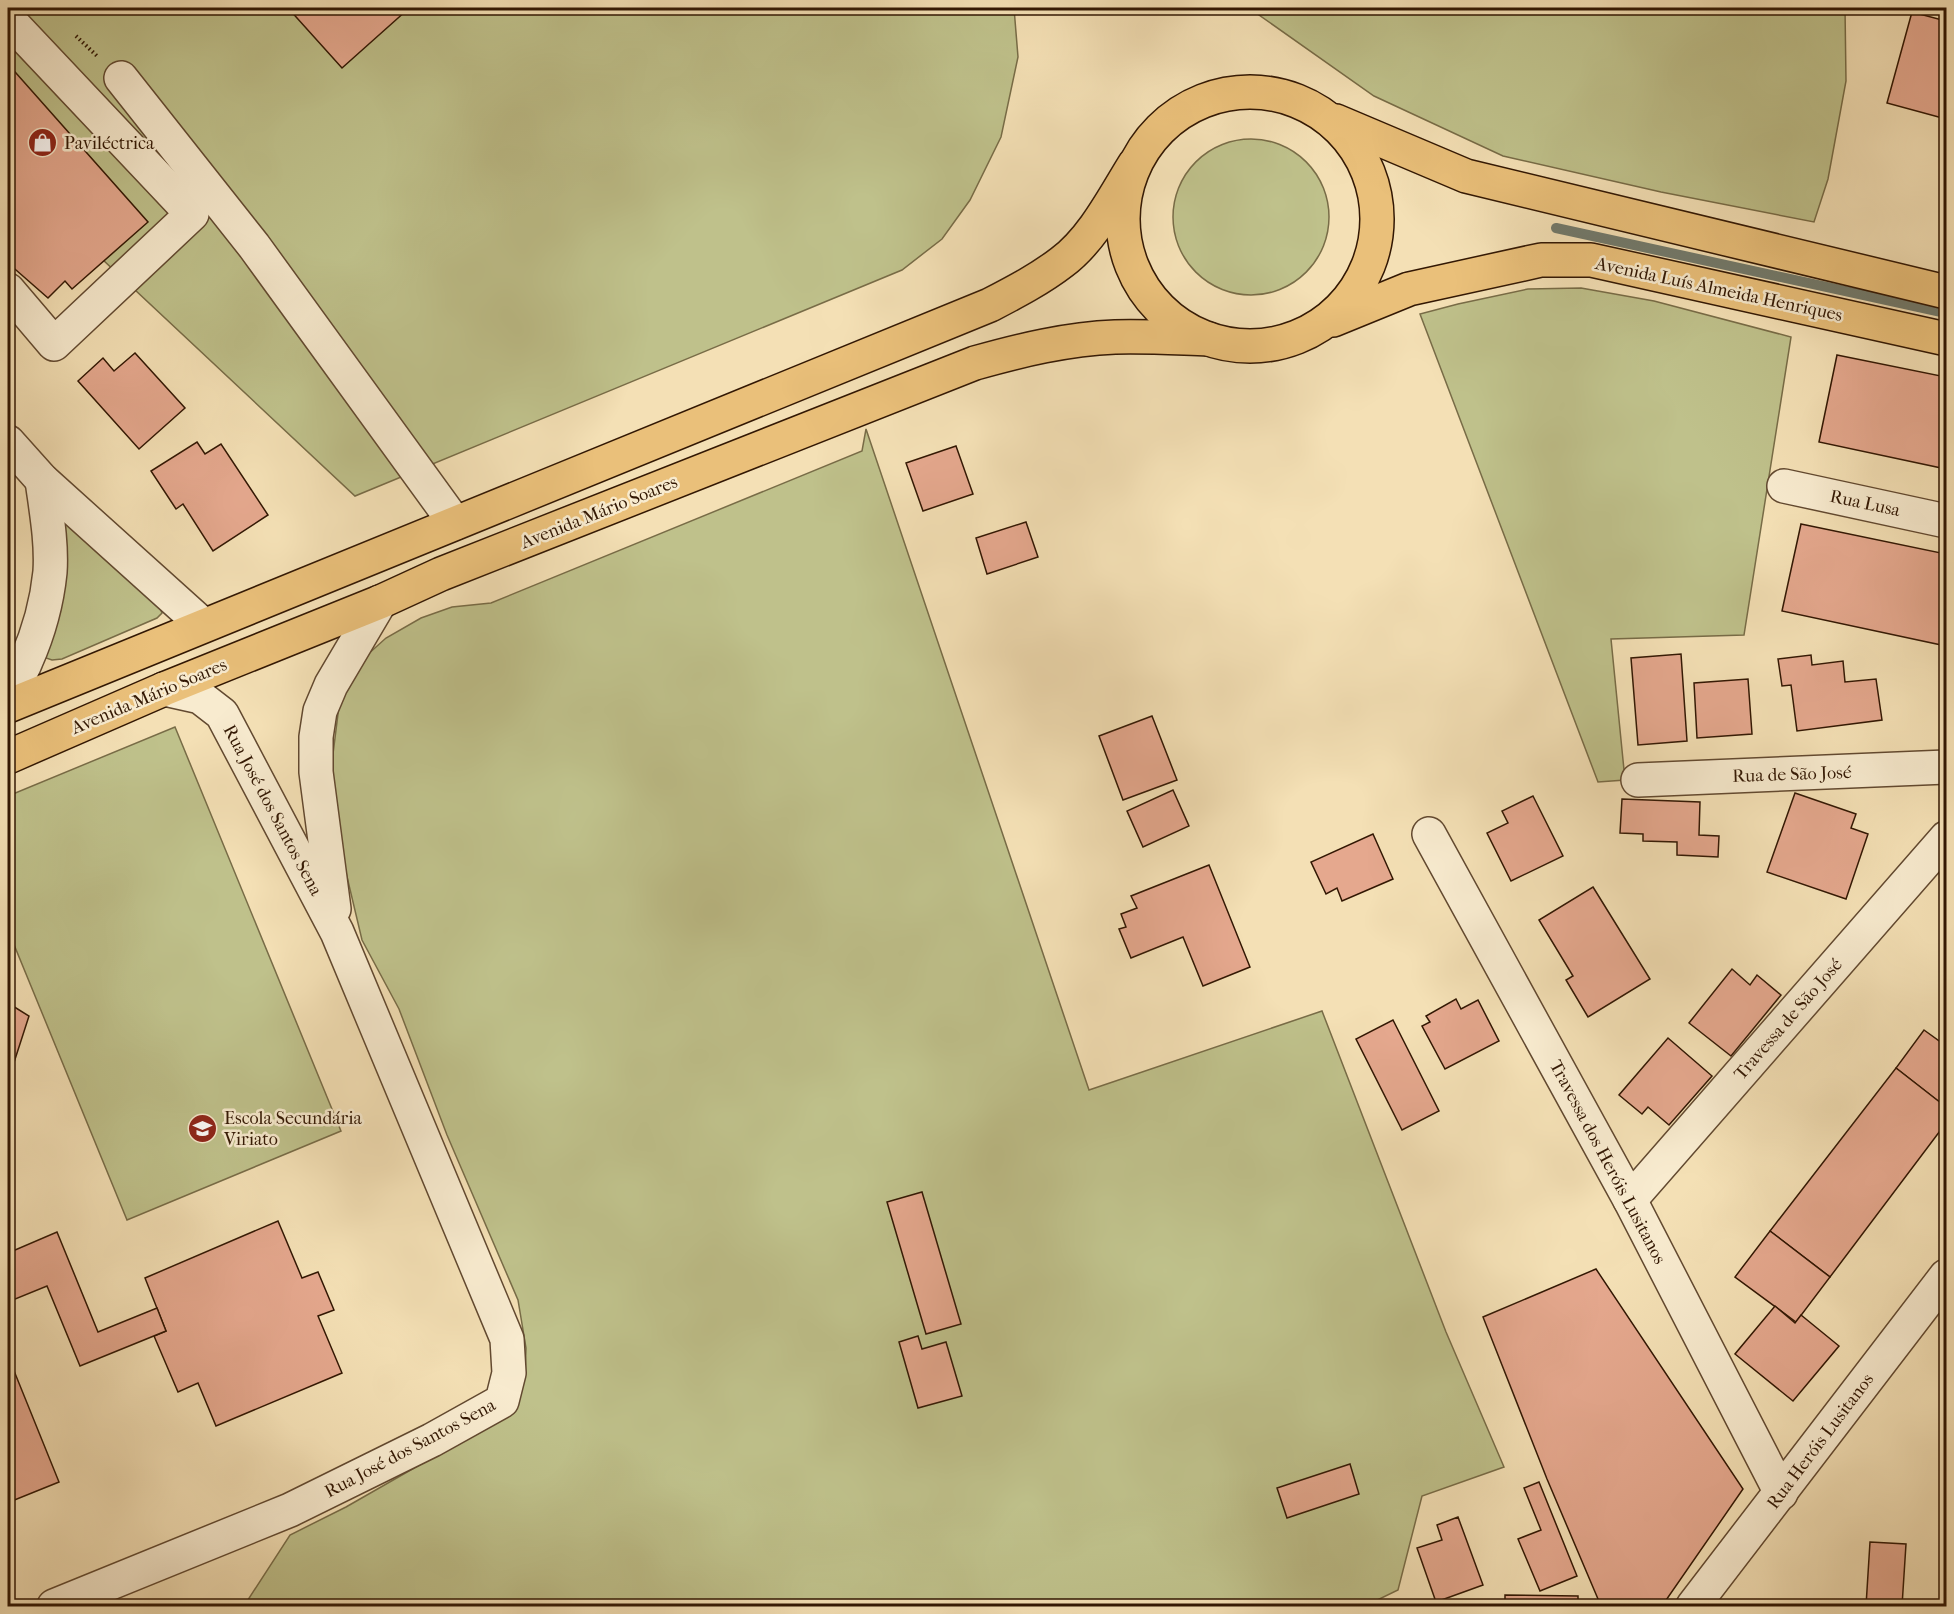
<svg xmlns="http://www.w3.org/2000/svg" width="1954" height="1614" viewBox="0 0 1954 1614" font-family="'IM FELL French Canon',serif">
	<rect width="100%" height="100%" fill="#f4e0b5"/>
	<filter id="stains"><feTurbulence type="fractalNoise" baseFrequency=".00333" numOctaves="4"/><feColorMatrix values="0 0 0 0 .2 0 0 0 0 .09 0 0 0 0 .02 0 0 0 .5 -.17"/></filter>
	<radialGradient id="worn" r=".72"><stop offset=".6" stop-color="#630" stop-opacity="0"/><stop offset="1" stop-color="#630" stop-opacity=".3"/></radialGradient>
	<g fill="#bfc18b" stroke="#786c47" stroke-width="1.5">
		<path d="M8,8H1014L1018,57L1001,137L970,200L942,239L902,270L355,496L8,171Z"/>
		<path d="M1249,8H1845L1846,81L1828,179L1814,222L1661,192L1503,156L1374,96Z"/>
		<circle cx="1251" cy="217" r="78"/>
		<path d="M1581,288L1654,301L1791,337L1744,635L1611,639L1625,780L1598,782L1420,314L1458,304L1528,289Z"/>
		<path d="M866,429L1089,1090L1322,1011L1446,1332L1504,1467L1422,1496L1398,1590L1365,1606H244L290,1535L346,1507L500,1419L525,1378L526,1348L518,1300L447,1135L399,1009L362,940L339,843L332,762L340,698L356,665L386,638L421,618L452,607L491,603L862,451Z"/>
		<path d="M60,518L159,605L162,613L157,618L62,659L52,660L46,658L43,651Z"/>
		<path d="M175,727L341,1131L127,1220L8,930V796Z"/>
	</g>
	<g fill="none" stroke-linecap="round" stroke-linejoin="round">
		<path stroke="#727a6c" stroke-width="10" d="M1556,228L1946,313"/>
	</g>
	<g fill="#e5a88e" stroke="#321703" stroke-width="1.5">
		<path d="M288,8H405L407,10L342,68Z"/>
		<path d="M1912,12L1946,21V119L1887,103Z"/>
		<path d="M8,64L148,222L72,289L65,281L48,298L8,263Z"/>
		<path d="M135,353L185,408L139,449L78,381L103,358L114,371Z"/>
		<path d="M1837,355L1946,377V469L1819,442Z"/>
		<path d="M197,442L205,454L221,444L268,515L213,551L183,504L176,509L151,471Z"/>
		<path d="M956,446L973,494L923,511L906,463Z"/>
		<path d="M1026,522L1038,557L987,574L976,538Z"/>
		<path d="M1801,524L1946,554V646L1782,611Z"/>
		<path d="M1681,654L1687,741L1638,745L1631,658Z"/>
		<path d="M1811,655L1812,665L1843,661L1845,682L1876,679L1882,720L1797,731L1791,685L1782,686L1778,659Z"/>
		<path d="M1748,679L1752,734L1697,738L1694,683Z"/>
		<path d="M1152,716L1177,780L1123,800L1099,736Z"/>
		<path d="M1173,790L1189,826L1143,847L1127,811Z"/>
		<path d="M1795,793L1856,814L1851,828L1868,834L1846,899L1767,872Z"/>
		<path d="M1533,796L1563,856L1511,881L1487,833L1508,823L1502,811Z"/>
		<path d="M1622,799L1700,802L1699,835L1719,836L1718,857L1677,855V842L1643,841V834L1620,833Z"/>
		<path d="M1373,834L1393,879L1342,901L1337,888L1326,894L1311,862Z"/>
		<path d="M1209,865L1250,967L1203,986L1183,937L1131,958L1119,929L1126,927L1121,914L1137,908L1131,896Z"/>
		<path d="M1593,887L1650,979L1588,1017L1566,980L1573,976L1539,920Z"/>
		<path d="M1732,969L1750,985L1757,975L1781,995L1731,1056L1689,1023Z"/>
		<path d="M1456,999L1461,1009L1478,1000L1499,1041L1445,1069L1422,1026L1430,1022L1426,1016Z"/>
		<path d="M8,1003L29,1016L8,1081Z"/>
		<path d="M1393,1020L1439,1111L1402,1130L1356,1039Z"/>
		<path d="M1924,1030L1946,1046V1107L1896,1068Z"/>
		<path d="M1668,1038L1712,1076L1669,1125L1648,1107L1642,1114L1619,1095Z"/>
		<path d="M1896,1068L1946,1107V1123L1830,1277L1770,1231Z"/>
		<path d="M922,1192L961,1324L926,1334L887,1202Z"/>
		<path d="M278,1221L302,1278L318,1272L334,1310L318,1316L342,1373L216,1426L198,1383L178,1392L154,1336L166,1331L145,1278Z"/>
		<path d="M1770,1231L1830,1277L1796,1322L1735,1277Z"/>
		<path d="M57,1232L98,1332L157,1308L166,1331L80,1366L47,1286L8,1302V1253Z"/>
		<path d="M1596,1269L1743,1489L1662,1606H1601L1547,1479L1483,1317Z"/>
		<path d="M1775,1306L1795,1323L1801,1315L1839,1346L1793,1401L1735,1354Z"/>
		<path d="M918,1336L922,1349L946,1342L962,1396L918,1408L899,1342Z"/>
		<path d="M8,1356L59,1482L12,1501L8,1488Z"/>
		<path d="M1350,1464L1359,1494L1287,1518L1277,1488Z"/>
		<path d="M1539,1482L1577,1576L1540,1591L1518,1539L1541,1530L1524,1488Z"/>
		<path d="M1458,1517L1483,1585L1436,1602L1417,1548L1442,1540L1437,1525Z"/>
		<path d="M1870,1542L1906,1544L1902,1606H1866Z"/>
		<path d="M1505,1595L1578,1596V1606H1505Z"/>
		<path d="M1798,1601L1850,1604V1606H1797Z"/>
	</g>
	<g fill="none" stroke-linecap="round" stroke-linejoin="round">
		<defs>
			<g id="minor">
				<path d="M8,19L192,214L54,344L8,290"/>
				<path d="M121,78L254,246L455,523"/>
				<path d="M8,442L42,480L203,625"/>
				<path d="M1784,486L1946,521"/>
				<path d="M8,693C14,683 22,672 26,661C38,634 47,602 50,572C52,542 46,510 42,480"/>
				<path d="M1638,780L1946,767"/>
				<path d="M1429,834L1630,1200L1781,1493"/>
				<path d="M334,909L316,772V737L320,711L331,685L380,602"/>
				<path d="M1630,1200L1946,838"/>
				<path d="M54,1606L290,1510L432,1440L502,1401L509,1373L507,1339L337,932L222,714L200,697L164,689"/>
				<path d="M1693,1606L1946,1276"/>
			</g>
			<g id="major">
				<circle cx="1250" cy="219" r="127"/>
				<path d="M1336,121L1466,176L1946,292"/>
				<path d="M1333,320L1409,289L1541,260H1591L1946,339"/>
				<path d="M8,706L990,305C1015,292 1040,279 1062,262C1093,239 1114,197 1134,165"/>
				<path d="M8,757L164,689L380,602L441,574L975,363C1021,350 1067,339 1115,337C1146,336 1177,338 1208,339"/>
			</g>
		</defs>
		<use href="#minor" stroke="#624930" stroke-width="36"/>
		<use href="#major" stroke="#321703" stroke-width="36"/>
		<path stroke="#321703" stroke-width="4" stroke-dasharray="1.5 3" stroke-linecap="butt" d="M76,36L97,56"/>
		<use href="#minor" stroke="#f8ebcf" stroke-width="33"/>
		<use href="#major" stroke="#eac07a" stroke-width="33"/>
	</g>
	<defs>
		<symbol id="shop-disc" viewBox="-11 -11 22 22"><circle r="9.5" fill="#8f2418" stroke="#f8ebcf"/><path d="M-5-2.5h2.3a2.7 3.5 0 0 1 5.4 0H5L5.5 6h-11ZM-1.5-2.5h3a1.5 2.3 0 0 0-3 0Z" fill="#fff"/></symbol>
		<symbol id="school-disc" viewBox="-11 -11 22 22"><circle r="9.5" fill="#8f2418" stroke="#f8ebcf"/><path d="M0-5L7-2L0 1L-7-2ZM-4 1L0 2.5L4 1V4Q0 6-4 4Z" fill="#fff"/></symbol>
	</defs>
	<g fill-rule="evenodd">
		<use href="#shop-disc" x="26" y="126" width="33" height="33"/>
		<use href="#school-disc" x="186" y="1112" width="33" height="33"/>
	</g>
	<g text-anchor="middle" stroke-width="5" stroke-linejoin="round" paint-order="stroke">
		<g font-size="18" fill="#321703" stroke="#f8ebcf" text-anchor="start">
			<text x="64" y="149">Paviléctrica</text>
			<text x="224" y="1124">Escola Secundária<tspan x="224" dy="21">Viriato</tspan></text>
		</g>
		<g font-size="18" fill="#321703" stroke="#f8ebcf">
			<text transform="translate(1719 289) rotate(12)" y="6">Avenida Luís Almeida Henriques</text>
			<text transform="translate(1865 503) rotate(12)" y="6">Rua Lusa</text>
			<text transform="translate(599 512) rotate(-22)" y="6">Avenida Mário Soares</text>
			<text transform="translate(149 696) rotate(-23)" y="6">Avenida Mário Soares</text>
			<text transform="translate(1792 774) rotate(-2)" y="6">Rua de São José</text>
			<text transform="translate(273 810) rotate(62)" y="6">Rua José dos Santos Sena</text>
			<text transform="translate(1788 1019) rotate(-49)" y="6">Travessa de São José</text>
			<text transform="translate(1608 1162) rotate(62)" y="6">Travessa dos Heróis Lusitanos</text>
			<text transform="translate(1820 1441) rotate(-53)" y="6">Rua Heróis Lusitanos</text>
			<text transform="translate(410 1448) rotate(-28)" y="6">Rua José dos Santos Sena</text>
		</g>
	</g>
	<rect width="1954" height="1614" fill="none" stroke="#f4e0b5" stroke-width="30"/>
	<rect x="9" y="9" width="1936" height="1596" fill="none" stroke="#321703" stroke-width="3"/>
	<rect x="15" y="15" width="1924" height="1584" fill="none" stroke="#321703" stroke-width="1.5"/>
	<rect width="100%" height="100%" filter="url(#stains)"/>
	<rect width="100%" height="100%" fill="url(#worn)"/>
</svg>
